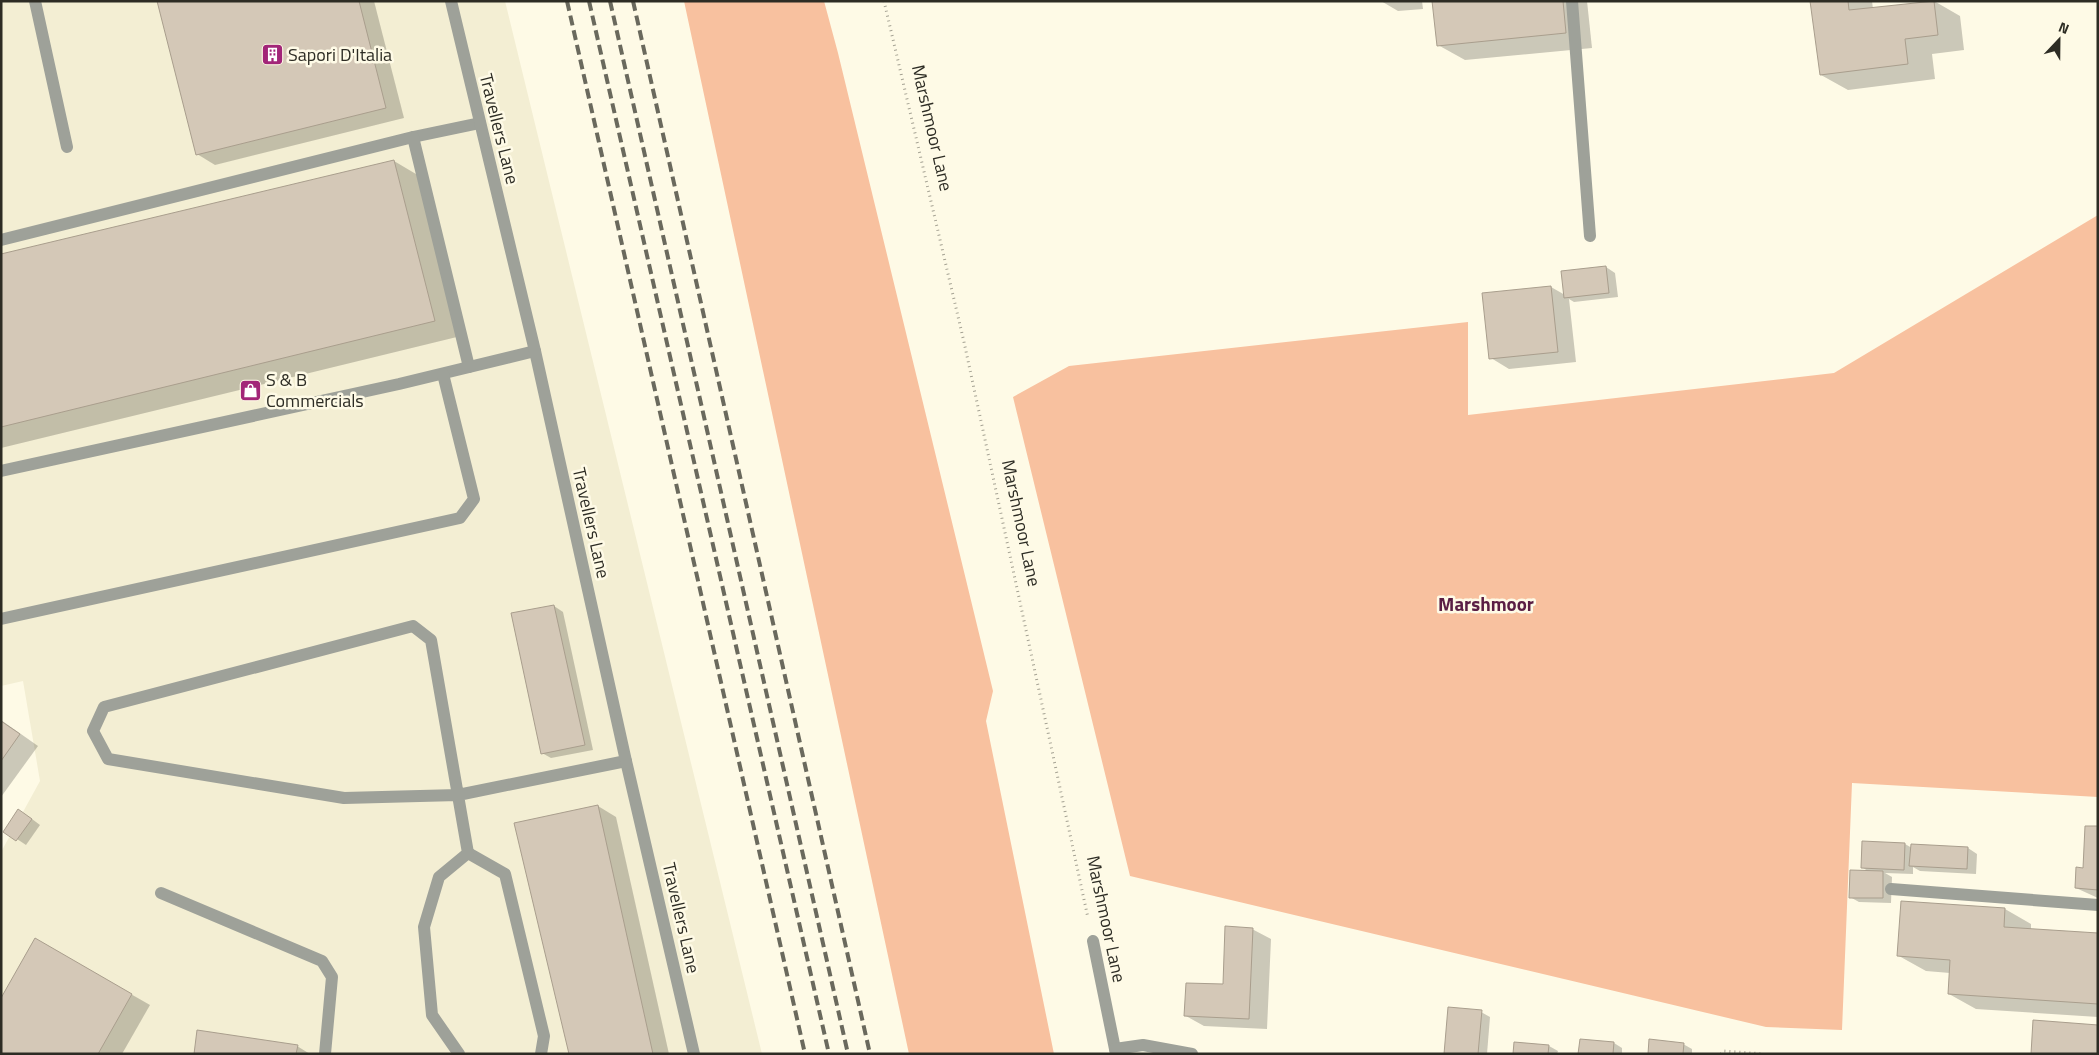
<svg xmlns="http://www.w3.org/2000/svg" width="2099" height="1055" viewBox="0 0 2099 1055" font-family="'Titillium Web',sans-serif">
	<rect width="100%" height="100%" fill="#fefae6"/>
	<path fill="#f3eed3" d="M1,1H505L762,1054H1V852L40,781L23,681L1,686Z"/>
	<g fill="#f8c19f">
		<path d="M684,1H824L838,53L993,691L986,721L1054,1054H909Z"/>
		<path d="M2098,215V797L1852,783L1842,1030L1766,1027L1130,876L1013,397L1069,366L1468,322V415L1834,373Z"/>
	</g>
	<g fill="#0003">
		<path d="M159,1H374L404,118L215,165L197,154Z"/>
		<path d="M1381,1H1422L1423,9L1398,11Z"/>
		<path d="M1434,1H1587L1592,48L1465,60L1438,45Z"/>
		<path d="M1812,1H1872L1873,9L1934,1L1960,16L1964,50L1932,54L1935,79L1848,90L1821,75Z"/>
		<path d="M394,161L421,177L461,336L1,448V256Z"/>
		<path d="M1606,267L1615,273L1618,297L1574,302L1569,299L1576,362L1509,369L1491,358L1551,287L1565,295L1562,272Z"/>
		<path d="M554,606L563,612L593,750L551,758L542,753Z"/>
		<path d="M1,720L38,746L1,797Z"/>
		<path d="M598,806L616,817L669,1054H571Z"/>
		<path d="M28,816L40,825L26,845L5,831Z"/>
		<path d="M2098,828V898L2076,888Z"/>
		<path d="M1905,844L1912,848H1968L1977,854L1976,874L1920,871L1913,867V874L1885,873L1892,877L1891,903L1859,902L1850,897L1869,872L1862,867Z"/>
		<path d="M2005,909L2031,924V930L2098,934V1017L1976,1009L1949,994L1950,973L1926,971L1899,956Z"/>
		<path d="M1252,929L1271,939L1267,1029L1204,1026L1186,1016L1224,986Z"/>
		<path d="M36,940L150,1005L122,1054H1Z"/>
		<path d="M1481,1012L1490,1017L1487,1054H1445Z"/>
		<path d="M1614,1043L1622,1048V1054H1579Z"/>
		<path d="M1683,1044L1692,1049V1054H1649Z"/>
		<path d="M297,1046L310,1054H195Z"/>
		<path d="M1549,1046L1558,1051L1557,1054H1515Z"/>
	</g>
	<g fill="#d4c8b7" stroke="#a99e8d">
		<path d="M157,1H359L386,108L196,155Z"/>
		<path d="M1432,1H1563L1566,33L1437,46Z"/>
		<path d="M1810,1H1848L1849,10L1934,1L1938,35L1905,39L1908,64L1820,75Z"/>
		<path d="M394,160L435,321L1,427V254Z"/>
		<path d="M1606,266L1609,293L1564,298L1561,271Z"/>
		<path d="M1551,286L1558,352L1489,359L1482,293Z"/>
		<path d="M554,605L585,745L541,754L511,613Z"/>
		<path d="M1,721L20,734L1,761Z"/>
		<path d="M598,805L653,1054H569L514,823Z"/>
		<path d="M18,809L32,819L16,841L3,832Z"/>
		<path d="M2085,826H2098V890L2075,888L2076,867L2083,868Z"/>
		<path d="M1862,841L1905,843L1904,870L1861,868Z"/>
		<path d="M1911,844L1968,847L1967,869L1909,866Z"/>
		<path d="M1850,870L1883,871V898H1849Z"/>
		<path d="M1901,901L2005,908L2004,927L2098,933V1004L1948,994L1950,960L1897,956Z"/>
		<path d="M1225,926L1253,928L1249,1019L1184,1016L1186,983L1223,984Z"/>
		<path d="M35,938L132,994L98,1054H1V998Z"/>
		<path d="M1448,1007L1482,1010L1478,1054H1444Z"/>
		<path d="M2033,1020L2098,1025V1054H2031Z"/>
		<path d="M197,1030L298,1045L296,1054H194Z"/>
		<path d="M1580,1039L1614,1042L1613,1054H1578Z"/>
		<path d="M1649,1039L1684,1043L1683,1054H1648Z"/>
		<path d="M1514,1042L1549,1045L1548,1054H1513Z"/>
	</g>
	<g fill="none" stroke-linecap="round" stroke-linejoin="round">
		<g stroke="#a5a293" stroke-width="3" stroke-dasharray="1 4" stroke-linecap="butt">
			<path d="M884,1L964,342L1088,918"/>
			<path d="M1721,1054L1723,1051L1764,1054"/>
		</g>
		<g stroke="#9ea199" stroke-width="12">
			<path d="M35,1L67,147"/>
			<path d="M1572,1L1590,236"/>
			<path d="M413,137L480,123"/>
			<path d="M1,240L413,137L469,367"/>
			<path d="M1,471L399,384L535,351"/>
			<path d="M1,619L460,518L474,499L443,374"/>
			<path d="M468,853L505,874L544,1036L541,1054"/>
			<path d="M1891,889L2098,905"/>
			<path d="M161,893L322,961L332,977L325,1054"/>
			<path d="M459,1054L432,1015L424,927L439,877L468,853L431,640L413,626L104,707L93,731L108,759L344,798L458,795L626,761"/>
		</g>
		<g stroke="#9ea199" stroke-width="12">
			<path d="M451,1L535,351L626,761L694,1054"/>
			<path d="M1093,941L1116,1054"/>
			<path d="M1115,1049L1143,1045L1192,1054"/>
		</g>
		<g stroke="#6a695d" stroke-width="4" stroke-dasharray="10 5" stroke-linecap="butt">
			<path d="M567,1L805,1054"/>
			<path d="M589,1L829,1054"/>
			<path d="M610,1L848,1054"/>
			<path d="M633,1L870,1054"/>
		</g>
	</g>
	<defs>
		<symbol id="building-square" viewBox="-11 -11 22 22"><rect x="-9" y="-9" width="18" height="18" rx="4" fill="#a22578" stroke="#fefae6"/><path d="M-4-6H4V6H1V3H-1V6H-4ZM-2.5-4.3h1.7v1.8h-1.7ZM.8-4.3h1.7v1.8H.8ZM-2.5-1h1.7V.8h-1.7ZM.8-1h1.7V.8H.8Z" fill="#fff"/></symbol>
		<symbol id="shop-square" viewBox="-11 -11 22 22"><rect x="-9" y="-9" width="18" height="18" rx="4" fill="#a22578" stroke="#fefae6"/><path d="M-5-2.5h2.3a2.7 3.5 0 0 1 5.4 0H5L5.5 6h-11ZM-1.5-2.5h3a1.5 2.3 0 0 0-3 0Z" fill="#fff"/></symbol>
	</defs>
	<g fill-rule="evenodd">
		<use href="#building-square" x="260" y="42" width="25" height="25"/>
		<use href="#shop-square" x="238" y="378" width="25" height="25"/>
	</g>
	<g text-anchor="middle" stroke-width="5" stroke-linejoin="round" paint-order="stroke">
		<g font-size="18" fill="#2d2c24" stroke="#fefae6" text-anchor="start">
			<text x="288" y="61">Sapori D'Italia</text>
			<text x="266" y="386">S &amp; B<tspan x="266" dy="21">Commercials</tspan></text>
		</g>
		<g font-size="18" fill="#2d2c24" stroke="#fefae6">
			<text transform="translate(932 128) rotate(77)" y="6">Marshmoor Lane</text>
			<text transform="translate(499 129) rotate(76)" y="6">Travellers Lane</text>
			<text transform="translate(591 523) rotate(77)" y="6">Travellers Lane</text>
			<text transform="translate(1021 523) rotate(78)" y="6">Marshmoor Lane</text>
			<text transform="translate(681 918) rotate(77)" y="6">Travellers Lane</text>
			<text transform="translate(1106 919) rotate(78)" y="6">Marshmoor Lane</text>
		</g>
		<g font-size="19" font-weight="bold" fill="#5a1e44" stroke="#fefae6">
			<text x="1486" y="611">Marshmoor</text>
		</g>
	</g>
	<rect width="2099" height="1055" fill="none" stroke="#2d2c24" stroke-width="5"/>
	<g transform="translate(2059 40) rotate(22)" stroke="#fefae6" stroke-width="4" paint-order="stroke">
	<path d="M0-4L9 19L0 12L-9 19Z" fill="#2d2c24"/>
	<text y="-8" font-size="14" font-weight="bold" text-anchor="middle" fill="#2d2c24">N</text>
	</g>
</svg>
